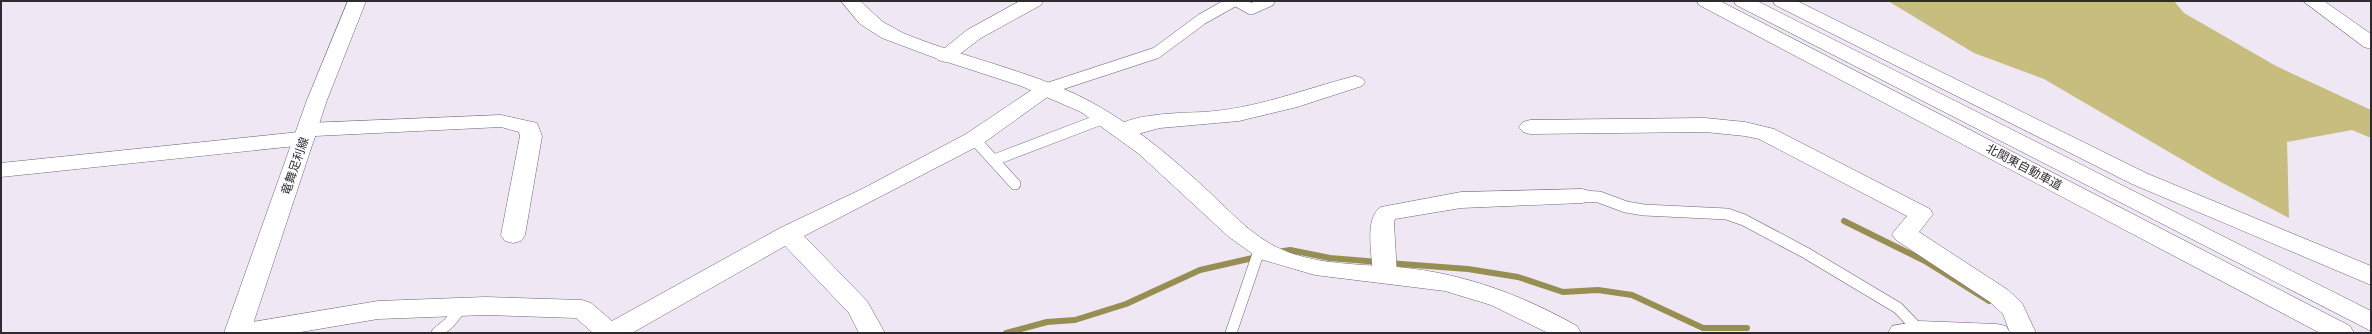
<svg xmlns="http://www.w3.org/2000/svg" width="2372" height="334" viewBox="0 0 2372 334" font-family="Quicksand,'Noto Sans JP',sans-serif">
	<rect width="100%" height="100%" fill="#f0e7f5"/>
	<path fill="#c6bd7f" d="M1888,1H2174L2184,13L2276,66L2371,110V138L2352,130L2287,142L2289,218L2217,180L2044,79L1974,53Z"/>
	<g fill="none" stroke-linecap="round" stroke-linejoin="round">
		<g stroke="#978e51" stroke-width="6">
			<path d="M1844,221L1925,261L1989,301"/>
			<path d="M1278,252L1290,250L1330,258L1379,262"/>
			<path d="M1388,263L1468,269L1518,277L1563,292L1598,290L1632,295L1703,328H1747"/>
			<path d="M1006,333L1047,322L1075,320L1126,304L1200,270L1257,257"/>
		</g>
		<defs>
			<g id="service">
				<path d="M1237,1L1251,9L1269,1"/>
				<path d="M1046,89L1156,53L1202,19L1234,1"/>
				<path d="M974,139L1015,184"/>
				<path d="M994,160L1104,118"/>
				<path d="M1582,196L1599,197L1626,207L1644,210L1727,214L1744,220L1806,253L1898,308L1919,330"/>
				<path d="M437,333L449,323L462,307"/>
				<path d="M1231,333L1260,248"/>
			</g>
			<g id="minor">
				<path d="M1020,1H1043L1041,5L981,38L952,60L945,62L938,60L935,56L967,30Z"/>
				<path d="M1773,1H1797L2148,174L2371,266V285L2132,184L1775,5Z"/>
				<path d="M2303,1H2324L2371,34V49L2364,47Z"/>
				<path d="M1355,76L1362,78L1365,82L1362,86L1297,107L1239,121L1160,128L1123,138L1115,136L1112,131C1124,113 1183,113 1203,112C1256,109 1304,89 1355,76Z"/>
				<path d="M1046,83L1053,85L1056,89L1053,93L982,144L804,236L867,301L885,333H859L849,313L785,246L632,333H593L576,318L485,315L378,319L295,333H227L231,326L240,324L378,301L485,297L582,300L591,303L612,321L780,228L862,189L966,134L1039,85Z"/>
				<path d="M501,115L537,123L542,136L525,235L521,241L513,243L505,241L501,235L520,136L519,132L501,127L315,136L313,143L305,145L1,177V163L299,132L297,130L300,125L308,123Z"/>
				<path d="M1705,118L1745,122L1774,129L1930,209L1933,214L1919,232L2008,290L2022,303L2036,333H2010L2003,314L1990,302L1896,240L1892,234L1907,216L1759,139L1745,136L1705,132L1530,134L1523,132L1519,127L1523,122L1530,120Z"/>
				<path d="M1582,189L1590,191L1593,196L1590,201L1582,203L1461,208L1395,219L1394,223L1397,274L1394,280L1385,283L1376,280L1373,274C1372,256 1364,217 1381,207L1461,192Z"/>
			</g>
			<g id="tertiary">
				<path d="M841,1H860L883,22L903,33C971,61 1047,73 1110,113C1145,135 1177,162 1207,190C1232,213 1255,240 1288,252C1325,266 1368,264 1407,268C1468,275 1524,296 1577,326L1581,333H1548L1491,305L1445,291L1315,275L1260,259L1229,237L1139,154L1081,112L1021,86L938,59L882,38L860,24Z"/>
				<path d="M1919,321L1997,324L2006,326L2010,333H1888L1892,326Z"/>
			</g>
			<path id="secondary" d="M348,1H366L327,100L250,333H224L307,100Z"/>
			<g id="motorway">
				<path d="M1697,1H1720L2350,326L2354,333H2320L1699,5Z"/>
				<path d="M1734,1H1757L2371,311V331L1736,5Z"/>
			</g>
		</defs>
		<use href="#service" stroke="#6e6672" stroke-width="12"/>
		<use href="#minor" stroke="#6e6672" stroke-width="1"/>
		<use href="#tertiary" stroke="#6e6672" stroke-width="1"/>
		<use href="#secondary" stroke="#6e6672" stroke-width="1"/>
		<use href="#motorway" stroke="#6e6672" stroke-width="1"/>
		<use href="#service" stroke="#fff" stroke-width="11"/>
		<use href="#minor" fill="#fff" fill-rule="evenodd"/>
		<use href="#tertiary" fill="#fff" fill-rule="evenodd"/>
		<use href="#secondary" fill="#fff" fill-rule="evenodd"/>
		<use href="#motorway" fill="#fff" fill-rule="evenodd"/>
	</g>
	<g text-anchor="middle" stroke-width="3.5" stroke-linejoin="round" paint-order="stroke">
		<g font-size="12" fill="#2e2b30" stroke="#fff">
			<text transform="translate(295 166) rotate(-71)" y="4">竜舞足利線</text>
			<text transform="translate(2024 167) rotate(28)" y="4">北関東自動車道</text>
		</g>
	</g>
	<rect width="2372" height="334" fill="none" stroke="#2e2b30" stroke-width="4"/>
</svg>
